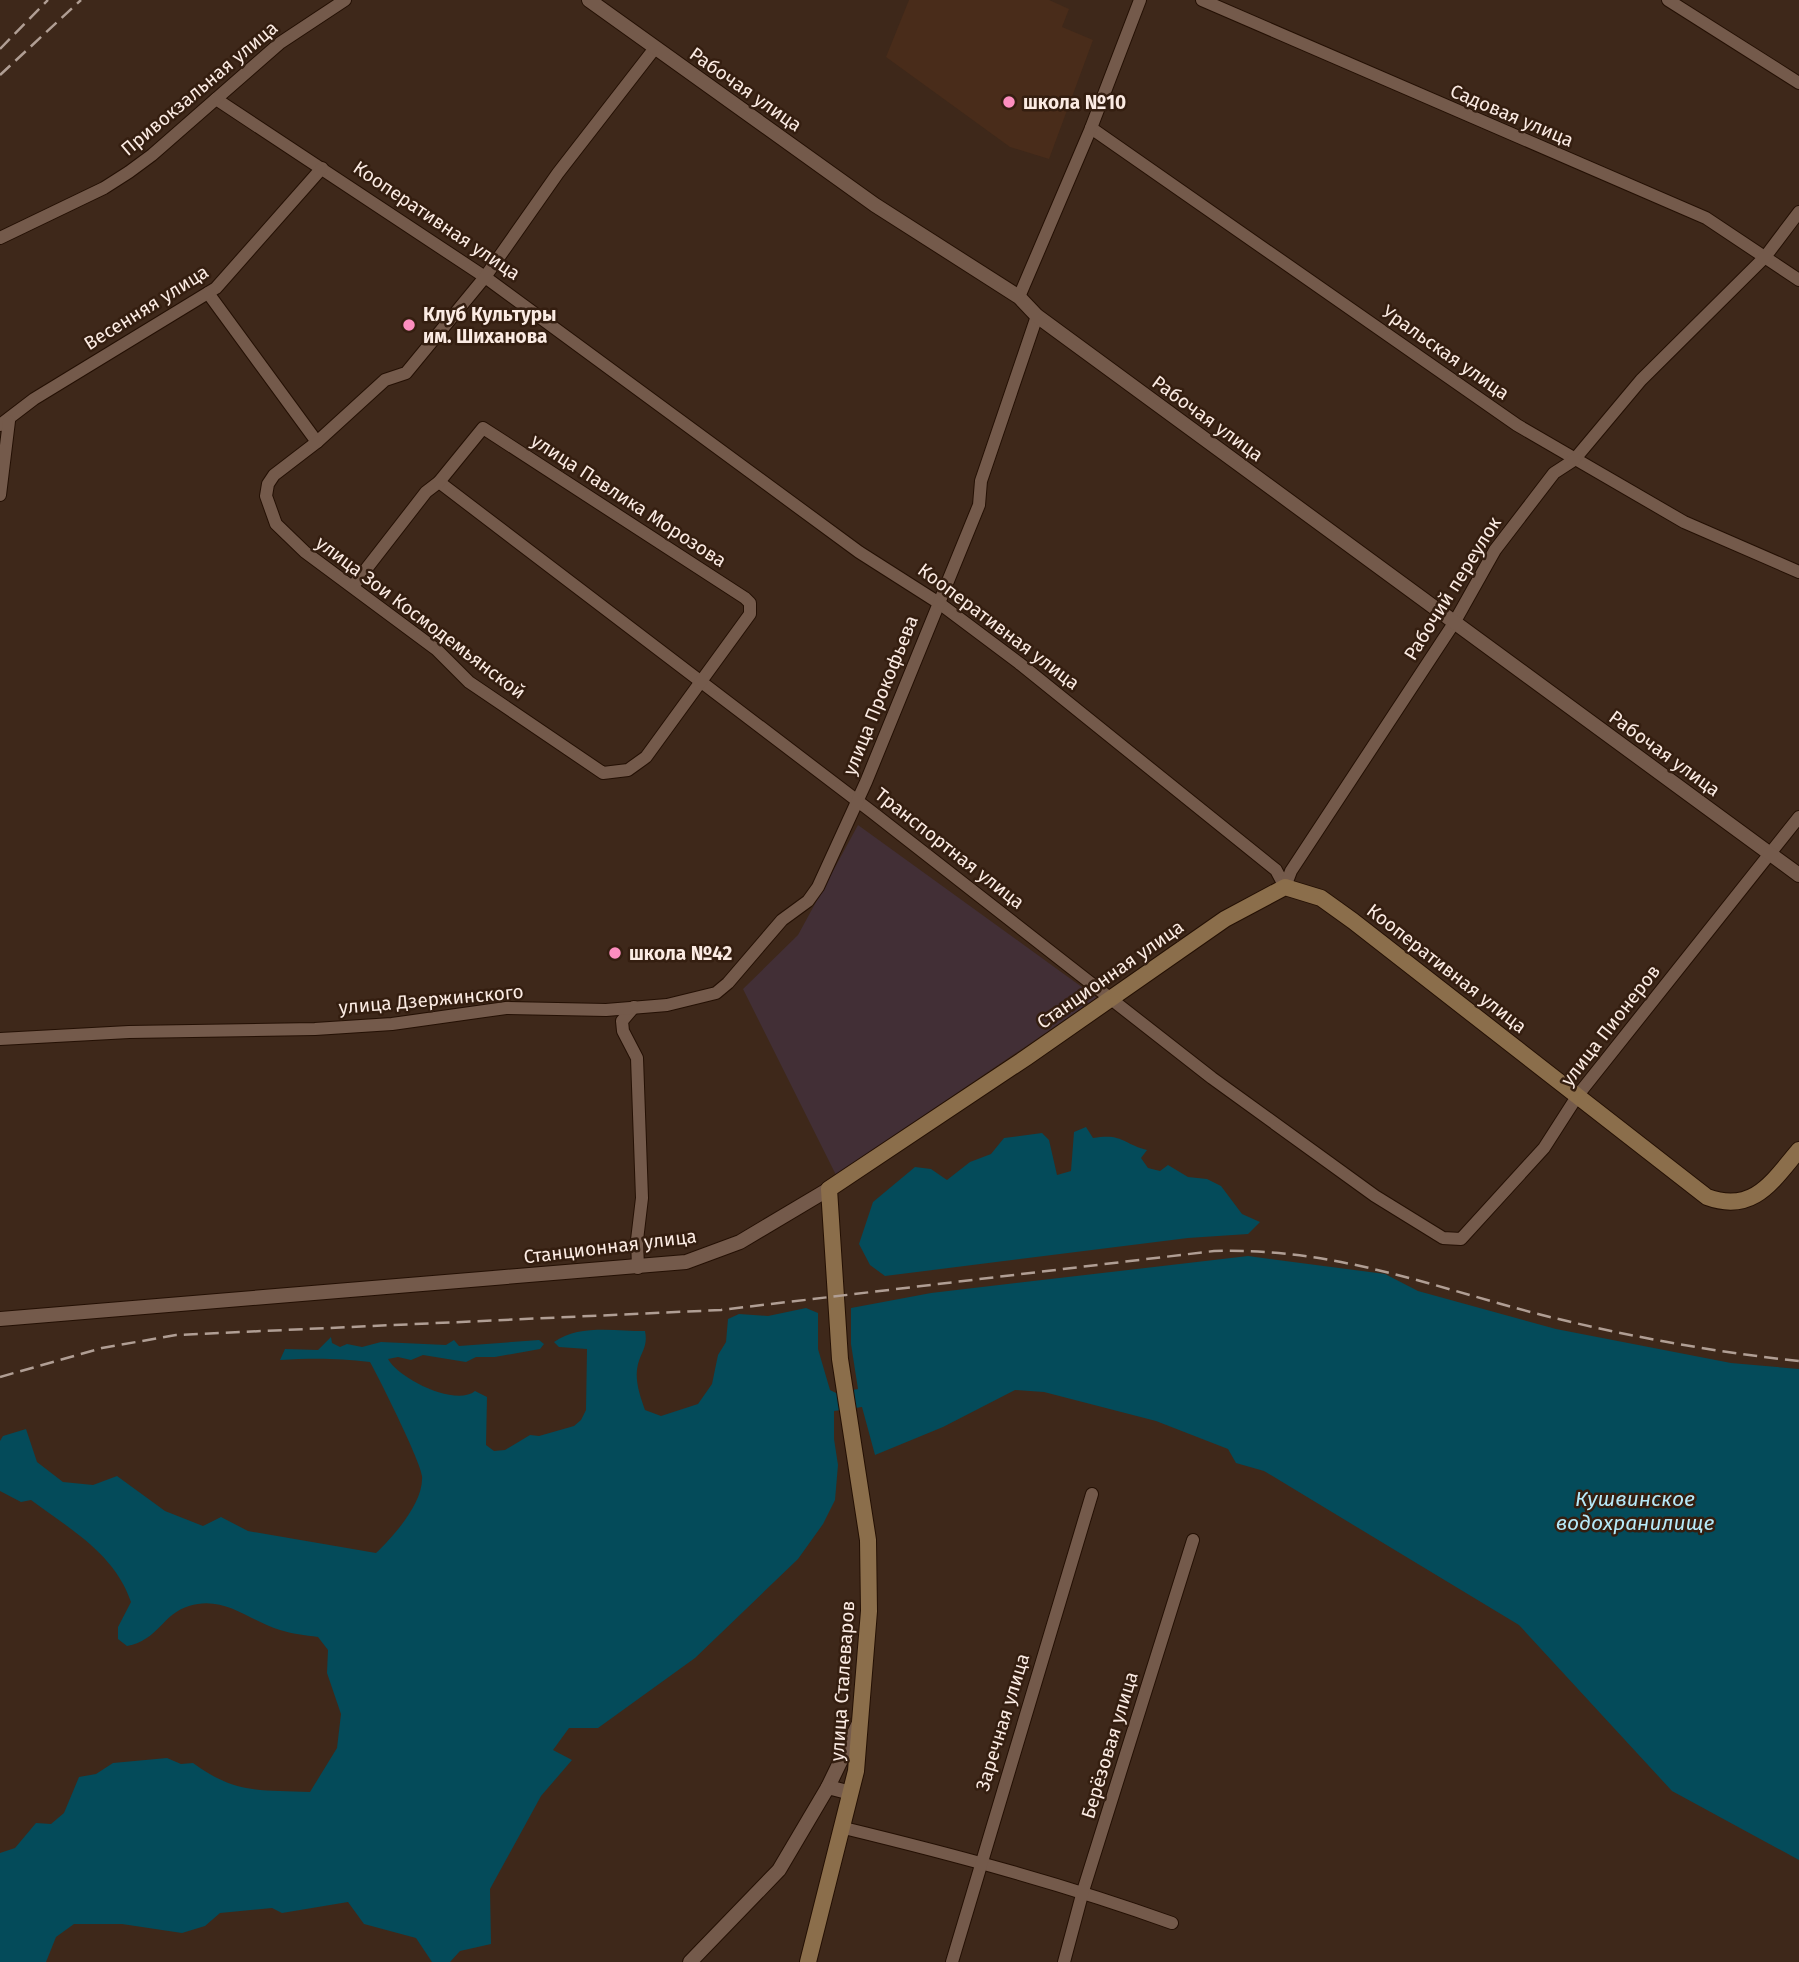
<svg xmlns="http://www.w3.org/2000/svg" width="1799" height="1962" viewBox="0 0 1799 1962" font-family="'Fira Sans',sans-serif">
	<rect width="100%" height="100%" fill="#3e281a"/>
	<path fill="#492c1a" d="M909,0H1049L1069,9L1062,27L1093,40L1049,159L1010,147L886,57Z"/>
	<path fill="#422f36" d="M858,825L1097,998L836,1175L743,989L798,935Z"/>
	<g fill="#044b5a">
		<path d="M1086,1127L1093,1138C1123,1133 1123,1144 1147,1150L1141,1158L1148,1168L1160,1171L1168,1165L1188,1177L1207,1179L1221,1186L1242,1214L1260,1222L1248,1234L1188,1238L885,1276L870,1265L859,1244L873,1202L915,1167L931,1169L947,1180L970,1162L991,1154L1004,1138L1042,1133L1049,1140L1057,1175L1071,1171L1074,1132Z"/>
		<path d="M1248,1256L1385,1274L1418,1291L1556,1329L1731,1363L1799,1369V1860L1672,1791L1519,1625L1264,1471L1236,1463L1228,1449L1156,1421L1044,1392L1015,1390L943,1427L875,1455L862,1407L834,1411V1439L838,1465L835,1500L823,1524L798,1559L695,1658L598,1728H569L553,1750L572,1760L541,1796L490,1889L491,1944L460,1951L450,1962H432L416,1938L364,1924L348,1902L282,1913L272,1908L220,1913L205,1926L182,1933L122,1924H74L56,1937L46,1962H0V1853L15,1848L36,1823L51,1824L64,1813L79,1777L96,1774L113,1763L167,1758L181,1764L193,1763C235,1794 260,1790 310,1792L337,1748L341,1714L327,1673L328,1650L318,1637C305,1635 292,1634 280,1630C249,1621 225,1595 189,1606C162,1614 159,1640 127,1646L118,1639V1627L131,1602C115,1554 70,1529 31,1500L21,1502L0,1491V1441L3,1436L26,1429L37,1462L63,1482L93,1485L117,1476L165,1511L203,1526L221,1517L248,1531L376,1553C394,1536 424,1502 422,1476C421,1462 379,1378 370,1362C337,1358 312,1358 280,1360L285,1349L318,1350L331,1337L332,1343L340,1347L347,1344L362,1347L381,1342L446,1345L454,1340L459,1346L539,1340L544,1344L540,1349L495,1357H476L466,1362L423,1355L411,1360L398,1357L388,1359C399,1379 456,1407 475,1391L487,1397L486,1445L494,1451L505,1450L530,1435L539,1436L574,1426L581,1420L586,1410L587,1349L559,1347L554,1342C578,1324 616,1331 645,1331C648,1346 642,1350 638,1364C634,1379 640,1396 645,1410L661,1416L698,1404L712,1384L718,1355L726,1342L728,1319L739,1314L768,1316L806,1308L818,1313V1349L830,1390L836,1393L858,1389L851,1344V1308L931,1293Z"/>
	</g>
	<g fill="none" stroke-linecap="round" stroke-linejoin="round">
		<defs>
			<g id="minor">
				<path d="M1202,0L1706,218L1799,280"/>
				<path d="M1668,0L1799,83"/>
				<path d="M216,99L485,277L859,552L939,603L1019,663L1276,870L1285,887"/>
				<path d="M1091,128L1517,425L1684,522L1799,572"/>
				<path d="M0,238L104,188L129,172L152,155L280,43L345,0"/>
				<path d="M208,293L317,442"/>
				<path d="M1019,297L1091,128L1140,0"/>
				<path d="M0,425L34,399L216,288L322,168"/>
				<path d="M439,482L872,812L1212,1078L1375,1196L1443,1238L1461,1239L1544,1148L1578,1095L1799,817"/>
				<path d="M0,495L9,421"/>
				<path d="M353,586L426,492L439,482L483,428L745,598L750,603V614L646,757L628,770L603,773L469,682L437,650L305,552L276,524L266,496L268,484L274,475L317,442L385,380L406,373L485,277L558,173L655,48"/>
				<path d="M1285,887L1291,871L1454,623L1495,550L1554,473L1574,460L1641,380L1765,257L1799,212"/>
				<path d="M634,1007L622,1021L623,1031L637,1058L642,1198L637,1240L638,1268"/>
				<path d="M0,1039L129,1032L315,1029L392,1024L506,1008L606,1010L667,1005L716,993L728,983L782,920L808,901L818,887L866,782L979,505L981,481L1037,316"/>
				<path d="M844,1828C955,1855 1064,1884 1172,1923"/>
				<path d="M952,1962L1092,1494"/>
				<path d="M1064,1962L1083,1891L1193,1540"/>
			</g>
			<g id="tertiary">
				<path d="M589,0L875,205L1019,297L1037,316L1799,875"/>
				<path d="M0,1319L686,1262L740,1242L829,1189"/>
				<path d="M828,1787L858,1725"/>
				<path d="M690,1962L779,1870L828,1787L851,1793"/>
			</g>
			<path id="secondary" d="M808,1962L856,1771L869,1611L868,1540L840,1359L829,1189L1027,1057L1225,919L1285,887L1321,898L1353,921L1707,1197C1753,1214 1772,1182 1799,1150"/>
		</defs>
		<use href="#minor" stroke="#241004" stroke-width="14"/>
		<use href="#tertiary" stroke="#241004" stroke-width="16"/>
		<use href="#secondary" stroke="#241004" stroke-width="18"/>
		<use href="#minor" stroke="#745a4b" stroke-width="12"/>
		<use href="#tertiary" stroke="#745a4b" stroke-width="14"/>
		<use href="#secondary" stroke="#8b6e4b" stroke-width="16"/>
		<g stroke="#b09e94" stroke-width="2.5" stroke-dasharray="14 7" stroke-linecap="butt">
			<path d="M0,49L48,0"/>
			<path d="M0,75L81,0"/>
			<path d="M0,1377L102,1348L176,1335L721,1310L1214,1251C1336,1248 1426,1285 1542,1315C1626,1336 1713,1352 1799,1361"/>
		</g>
	</g>
	<g fill="#fd8ebf" stroke="#341e10" stroke-width="2.5">
		<circle cx="1009" cy="102" r="7"/>
		<circle cx="409" cy="325" r="7"/>
		<circle cx="615" cy="953" r="7"/>
	</g>
	<g text-anchor="middle" stroke-width="5" stroke-linejoin="round" paint-order="stroke">
		<g font-size="19" fill="#fbebe3" stroke="#341e10">
			<text transform="translate(199 88) rotate(-40)" y="7">Привокзальная улица</text>
			<text transform="translate(746 89) rotate(35)" y="7">Рабочая улица</text>
			<text transform="translate(1512 115) rotate(23)" y="7">Садовая улица</text>
			<text transform="translate(437 220) rotate(34)" y="7">Кооперативная улица</text>
			<text transform="translate(146 307) rotate(-32)" y="7">Весенняя улица</text>
			<text transform="translate(1446 352) rotate(35)" y="7">Уральская улица</text>
			<text transform="translate(1208 418) rotate(36)" y="7">Рабочая улица</text>
			<text transform="translate(629 500) rotate(33)" y="7">улица Павлика Морозова</text>
			<text transform="translate(1452 588) rotate(-58)" y="7">Рабочий переулок</text>
			<text transform="translate(421 617) rotate(37)" y="7">улица Зои Космодемьянской</text>
			<text transform="translate(999 626) rotate(37)" y="7">Кооперативная улица</text>
			<text transform="translate(880 695) rotate(-68)" y="7">улица Прокофьева</text>
			<text transform="translate(1665 753) rotate(36)" y="7">Рабочая улица</text>
			<text transform="translate(950 848) rotate(38)" y="7">Транспортная улица</text>
			<text transform="translate(1447 968) rotate(38)" y="7">Кооперативная улица</text>
			<text transform="translate(1110 974) rotate(-35)" y="7">Станционная улица</text>
			<text transform="translate(431 999) rotate(-5)" y="7">улица Дзержинского</text>
			<text transform="translate(1610 1025) rotate(-52)" y="7">улица Пионеров</text>
			<text transform="translate(610 1246) rotate(-7)" y="7">Станционная улица</text>
			<text transform="translate(842 1681) rotate(-86)" y="7">улица Сталеваров</text>
			<text transform="translate(1002 1722) rotate(-73)" y="7">Заречная улица</text>
			<text transform="translate(1109 1745) rotate(-73)" y="7">Берёзовая улица</text>
		</g>
		<g font-size="19" font-weight="bold" fill="#fbebe3" stroke="#341e10" text-anchor="start">
			<text x="1023" y="109">школа №10</text>
			<text x="423" y="321">Клуб Культуры<tspan x="423" dy="22">им. Шиханова</tspan></text>
			<text x="629" y="960">школа №42</text>
		</g>
		<g font-size="21" font-style="italic" fill="#b6e9f8" stroke="#341e10">
			<text x="1635" y="1506">Кушвинское<tspan x="1635" dy="24">водохранилище</tspan></text>
		</g>
	</g>
</svg>
